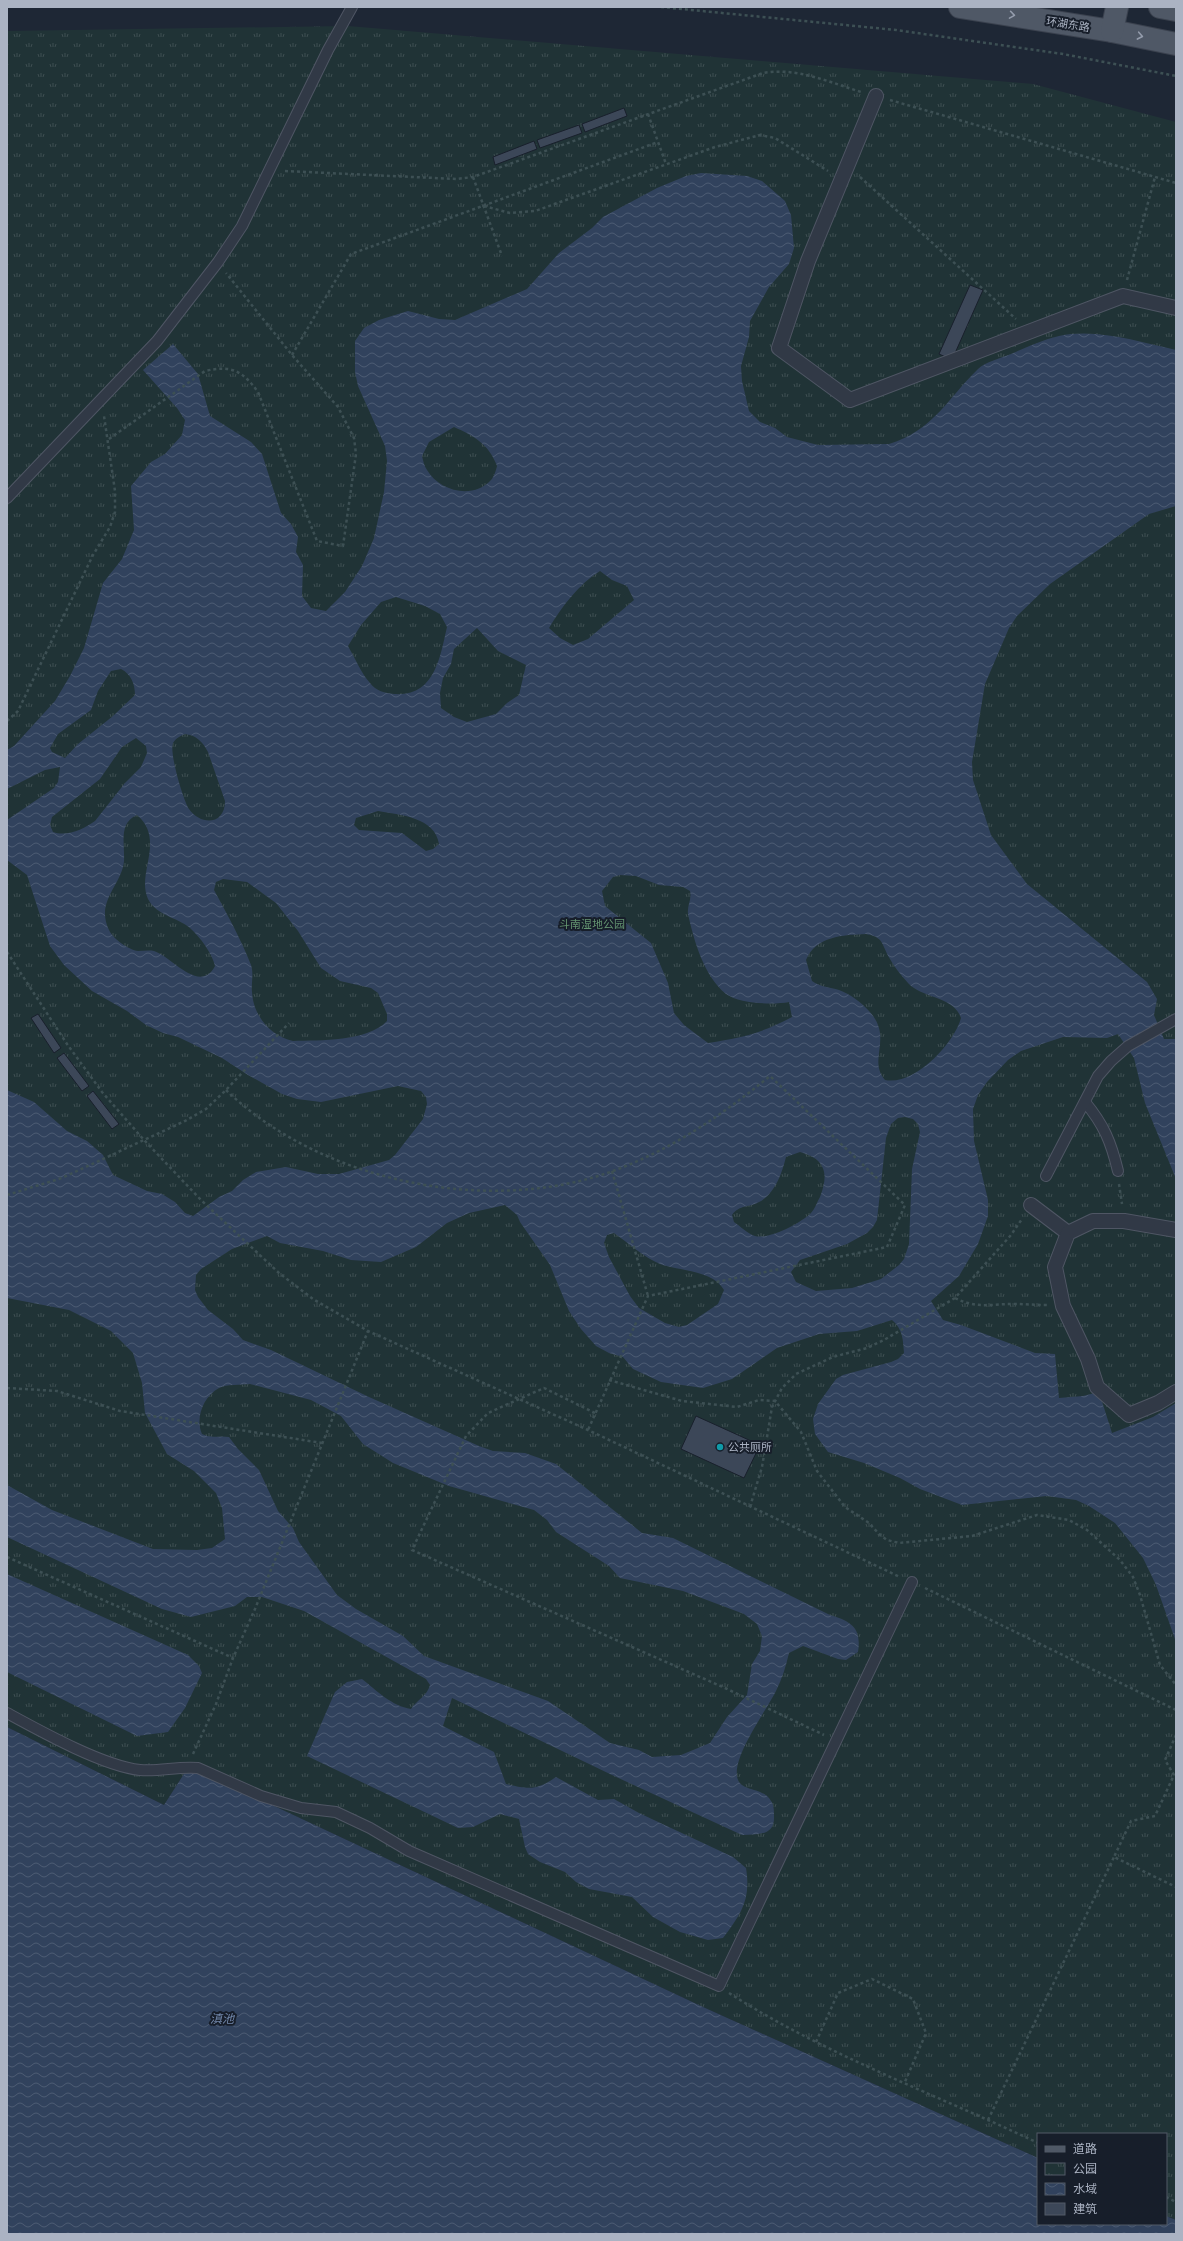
<svg xmlns="http://www.w3.org/2000/svg" width="1183" height="2241" viewBox="0 0 1183 2241" font-family="Raleway,'Noto Sans SC',sans-serif">
	<defs>
		<pattern id="park-tufts" width="24" height="20" patternUnits="userSpaceOnUse"><rect width="24" height="20" fill="#203336"/><path d="M3 7l-1-3M5 7V3M7 7l1-3M15 17l-1-3M17 17v-4M19 17l1-3" fill="none" stroke="#3e4e51"/></pattern>
		<pattern id="water-waves" width="16" height="10" patternUnits="userSpaceOnUse"><rect width="16" height="10" fill="#31425d"/><path d="M0 5q4-4 8 0t8 0" fill="none" stroke="#4c5b73"/></pattern>
	</defs>
	<rect width="100%" height="100%" fill="#1e2735"/>
	<path fill="url(#park-tufts)" d="M348,26L1033,84L1176,122V2220L1166,2216V2134H1038V2158L703,2007L189,1766L164,1805L7,1727V31Z"/>
	<g fill="url(#water-waves)" fill-rule="evenodd">
		<path d="M701,173L747,176L762,181L785,201L791,215L794,248L789,264L769,287L750,321L749,337L741,366L742,381L749,411L760,422L775,428L787,437L818,445L889,444C934,430 947,399 978,369C985,362 1001,358 1011,354C1027,347 1042,340 1059,336C1097,328 1139,342 1176,350V506L1149,514L1050,584L1017,616L1009,628L985,684L972,762L973,780L991,835L1027,884L1147,982L1157,999L1154,1015L1164,1039H1176V1179L1145,1103L1134,1058L1118,1034L1107,1038L1063,1037L1021,1051L1008,1060L987,1082L978,1095L973,1109L974,1141L988,1200V1216L978,1244L959,1276L931,1301L943,1320L961,1325L1035,1353L1055,1354L1059,1398L1083,1396L1099,1392L1112,1433L1153,1417L1176,1403V1642L1156,1585L1143,1558L1115,1523L1089,1506L1076,1500L1047,1496L962,1505L920,1489L900,1478L864,1463L828,1452L815,1434L813,1419L818,1404L836,1379L843,1375L891,1362L898,1359L904,1353C903,1340 903,1329 892,1320L857,1331L819,1334L777,1348L732,1379L703,1388L661,1382L633,1369L623,1357L609,1353L596,1346L581,1329L569,1311L550,1265L520,1222L517,1215L505,1205L469,1213L447,1223L416,1247L381,1262L351,1260L323,1251L280,1243L267,1236L232,1249L201,1269L196,1275L195,1290L198,1297L208,1310L233,1329L243,1340L271,1350L369,1397L479,1446L493,1451L525,1453L556,1464L642,1533L673,1538L830,1615C850,1621 862,1627 858,1652L846,1660L838,1659L803,1646L789,1653C786,1666 782,1679 776,1691C766,1711 734,1754 737,1776C739,1793 763,1786 771,1801C774,1805 774,1811 774,1816C775,1836 758,1834 742,1835L612,1775L452,1698L443,1726L494,1752L506,1784C529,1789 536,1791 556,1777L598,1800L614,1799L639,1813L733,1857L746,1868C751,1899 742,1913 723,1938L708,1940L680,1932L653,1917L632,1897L589,1889L576,1882L565,1872L540,1862L528,1854L525,1847L519,1819L500,1814L473,1827L458,1828L307,1756L335,1692L347,1682L362,1679C377,1691 392,1706 411,1709C417,1700 427,1696 430,1685L426,1679L304,1611L262,1597H247L235,1606L191,1617L162,1609L7,1537V1485L52,1510L153,1549L197,1550L212,1548L225,1539L222,1508L216,1493L194,1471L167,1454L145,1413L142,1383L133,1353L111,1331L69,1310L7,1298V1090L34,1102L67,1131L87,1141L103,1155L113,1175L147,1191L162,1194L175,1202L185,1213L193,1216L219,1197L232,1191L243,1180L256,1172L286,1167L318,1174H339L389,1160L395,1155L423,1119L427,1104L426,1097L421,1091L398,1086L321,1102L297,1099L282,1094L248,1075L222,1058L178,1037L163,1033L146,1025L127,1011L92,991L64,965L50,946L27,875L7,860V820L54,788L58,782L60,767L45,770L7,789V750L14,746L55,701L70,676L84,648L103,583L122,559L134,530L131,486L151,462L165,454L182,435L185,420L177,408L143,370L173,344L198,374L210,416L251,442L262,454L281,513L291,524L298,537L296,552L303,565L302,596L311,608L326,611L345,592L362,566L374,538L384,492L387,461L385,446L358,386L355,372V341L364,328L379,320L408,311L439,319L455,320L527,289L559,253L592,228L603,217L657,188L686,176ZM454,427C474,436 489,444 497,466C496,470 494,477 491,480C473,500 439,491 427,470C424,466 423,460 422,456L429,442ZM600,571L612,580L627,586L634,600L588,639L573,645L560,638L549,628C562,606 579,584 600,571ZM396,597L425,606L440,614L447,627C440,657 435,697 394,694C385,693 376,691 370,683C361,673 355,658 348,646L361,625L381,602ZM477,628L498,651L526,665L519,695L507,703L496,714L467,722L454,717L441,708L440,693L443,678L451,664L454,649ZM121,669C131,674 135,684 135,695L113,716L78,744L65,758L52,752L50,748L58,734L91,710L98,691L111,671ZM185,734C196,735 203,742 208,752L225,801C225,825 201,826 189,809C183,800 169,752 173,743C176,738 180,736 185,734ZM136,738L146,746L147,753L141,767L125,783L95,821C84,829 67,837 53,832L50,825L52,817L100,779L122,747ZM378,811C400,815 435,817 439,844L433,849L426,851L402,833L359,830L354,825L356,818ZM137,815C166,840 136,873 148,899C157,916 177,917 190,928C200,937 212,953 215,966C200,995 171,956 154,951C149,950 143,951 138,951C129,950 113,939 109,930C95,901 122,885 124,861C125,844 118,823 137,815ZM620,875L636,876L659,885L683,887L690,891C692,900 687,905 688,914C694,941 704,976 726,994C740,1004 773,1005 789,1002L792,1017C760,1034 743,1037 708,1043L684,1025L674,1013L668,983L651,943L605,906L602,891L613,877ZM223,879L247,882L276,903L298,931L321,968L340,981L371,988L378,993L387,1014V1021C367,1042 320,1040 293,1041C270,1036 253,1015 252,992C251,984 254,973 251,965C241,939 227,914 214,890L216,882ZM866,934C871,935 876,936 880,940C884,945 886,953 890,959C895,968 904,979 911,986C926,998 955,998 961,1018C954,1044 914,1086 885,1080C867,1059 894,1038 869,1011C861,1002 850,994 839,990C830,987 820,987 812,981L806,960C816,936 843,935 866,934ZM905,1117L913,1119L918,1124L920,1132L912,1169L909,1244L904,1259L899,1265L881,1279L852,1288L816,1291L796,1282L791,1272L800,1260L847,1244L867,1233L873,1227L877,1220L886,1138L891,1124L898,1118ZM800,1152C826,1159 829,1174 820,1197C817,1202 815,1209 811,1213C801,1223 769,1240 755,1236C748,1234 740,1226 734,1222L732,1215C740,1204 749,1208 759,1202C775,1194 782,1173 786,1157ZM614,1233C627,1242 645,1258 660,1264C679,1271 713,1270 724,1290L718,1304L687,1325L679,1327L665,1323L639,1308L630,1296L609,1257L604,1243L607,1235ZM250,1384L311,1400L341,1416L363,1444L393,1463L449,1486L534,1510L547,1520L556,1532L609,1566L620,1578L683,1591L744,1614L757,1624L762,1636L760,1651L752,1664L747,1695L727,1717L710,1743L681,1755L652,1757L639,1750L610,1743L548,1701L424,1656L403,1636L356,1609L337,1595L299,1542L293,1528L278,1511L259,1470L238,1449L229,1437C219,1435 212,1439 202,1434C195,1418 203,1397 219,1388C227,1384 240,1385 250,1384Z"/>
		<path d="M7,1574L188,1655L199,1666L202,1673L185,1708L168,1732L137,1736L7,1672Z"/>
		<path d="M7,1727L164,1805L189,1766L703,2007L1038,2158V2224H1166V2216L1176,2220V2234H7Z"/>
	</g>
	<g fill="#3c4758" stroke="#19202c">
		<path d="M624,108L627,116L585,132L582,124Z"/>
		<path d="M579,125L582,133L540,148L537,140Z"/>
		<path d="M534,141L537,149L495,165L493,157Z"/>
		<path d="M970,285L983,290L952,360L939,354Z"/>
		<path d="M38,1014L61,1048L54,1053L31,1018Z"/>
		<path d="M64,1053L89,1086L82,1091L57,1058Z"/>
		<path d="M93,1091L119,1124L112,1129L87,1096Z"/>
		<path d="M696,1416L760,1445L744,1478L681,1449Z"/>
	</g>
	<g fill="none" stroke-linecap="round" stroke-linejoin="round">
		<defs>
			<g id="service">
				<path d="M7,498L157,341L218,262L242,226L328,50L352,7"/>
				<path d="M1085,1102C1104,1125 1111,1142 1118,1171"/>
				<path d="M1046,1176L1098,1076L1111,1061L1128,1046L1176,1019"/>
				<path d="M7,1713C40,1731 103,1766 140,1770C159,1772 178,1766 198,1768L261,1796L301,1808L336,1812L370,1828L409,1851L719,1986L912,1582"/>
			</g>
			<g id="pedestrian">
				<path d="M876,96L808,261L779,348L850,400L1123,296L1176,308"/>
				<path d="M1031,1205L1068,1233"/>
				<path d="M1176,1230L1124,1221H1093L1068,1233L1055,1267L1063,1306L1088,1359L1097,1387L1129,1415L1158,1403L1176,1392"/>
			</g>
			<g id="primary">
				<path d="M960,7L1112,31L1176,44"/>
				<path d="M1160,7L1176,10"/>
				<path d="M1112,31L1117,7"/>
			</g>
		</defs>
		<use href="#service" stroke="#4f5664" stroke-width="12"/>
		<use href="#pedestrian" stroke="#4f5664" stroke-width="16"/>
		<use href="#primary" stroke="#3b424f" stroke-width="24"/>
		<g stroke="#3d5054" stroke-width="2.5" stroke-dasharray="3 3" stroke-linecap="butt">
			<path d="M661,7L896,30L1063,54L1176,76"/>
			<path d="M890,100L1176,183"/>
			<path d="M648,114L666,164"/>
			<path d="M285,171L456,179L473,177L763,73C796,67 829,82 861,92"/>
			<path d="M473,177L502,256"/>
			<path d="M860,177L1016,319"/>
			<path d="M484,206L510,213L535,211L715,147L760,135L775,138L828,171"/>
			<path d="M1127,280L1155,177"/>
			<path d="M292,355L351,254L658,142"/>
			<path d="M109,439L205,371C231,365 242,370 258,392L317,541L343,546L356,454L354,438L338,407L292,355L226,273"/>
			<path d="M7,721L18,711L93,555L110,527L115,512V491L104,416"/>
			<path d="M7,952L67,1044L102,1092L144,1140L201,1200L279,1273L313,1299L368,1331L588,1430L900,1577"/>
			<path d="M226,1090C321,1182 489,1216 613,1171C673,1149 722,1115 770,1076L905,1205L887,1247L648,1296L588,1430"/>
			<path d="M612,1171L648,1296"/>
			<path d="M1119,1184L1122,1204"/>
			<path d="M7,1195L62,1178L185,1121L206,1109L226,1090L289,1023"/>
			<path d="M955,1298C977,1309 990,1304 1013,1304C1024,1304 1035,1305 1047,1305"/>
			<path d="M609,1380L682,1401L737,1407L759,1400L775,1401L801,1432L817,1471L845,1507L869,1523L879,1534L887,1540L899,1543L972,1536L1037,1515L1069,1520L1087,1530L1120,1560L1133,1577L1140,1595L1160,1665L1176,1685"/>
			<path d="M7,1388L57,1391L120,1411L322,1443"/>
			<path d="M595,1413L544,1388L488,1413L466,1436L412,1550L725,1688L824,1735"/>
			<path d="M750,1507L762,1467L772,1407L782,1388L796,1374L833,1357L867,1348L884,1340L955,1298L1011,1235L1022,1219"/>
			<path d="M7,1557L233,1658"/>
			<path d="M925,1588L1176,1710"/>
			<path d="M1176,1735L1165,1760L1174,1775L1155,1816L1131,1821L1114,1857L1176,1887"/>
			<path d="M193,1754L216,1704L233,1658L255,1609L368,1331"/>
			<path d="M729,1993C826,2055 935,2094 1038,2143"/>
			<path d="M816,2042L838,1993L872,1979L913,1999L926,2033L904,2084"/>
			<path d="M988,2120L1114,1857"/>
			<path d="M1166,2197L1176,2202"/>
		</g>
		<use href="#service" stroke="#313946" stroke-width="10"/>
		<use href="#pedestrian" stroke="#313946" stroke-width="14"/>
		<use href="#primary" stroke="#4f5866" stroke-width="22"/>
	</g>
	<defs><path id="oneway-chevron" d="M-2-3.5L2.5 0L-2 3.5" fill="none" stroke-width="1.6" stroke-linecap="round" stroke-linejoin="round"/></defs>
	<g stroke="#949cac">
		<use href="#oneway-chevron" transform="translate(1012 15) rotate(9)"/>
		<use href="#oneway-chevron" transform="translate(1140 36) rotate(11)"/>
	</g>
	<circle fill="#0f9aa8" stroke="#171e2a" stroke-width="1.5" cx="720" cy="1447" r="4"/>
	<g text-anchor="middle" stroke-width="4" stroke-linejoin="round" paint-order="stroke">
		<g font-size="11" fill="#abb3c3" stroke="#171e2a">
			<text transform="translate(1068 24) rotate(9)" y="4">环湖东路</text>
		</g>
		<g font-size="11" fill="#639370" stroke="#171e2a">
			<text x="592" y="928">斗南湿地公园</text>
		</g>
		<g font-size="11" fill="#abb3c3" stroke="#171e2a" text-anchor="start">
			<text x="728" y="1451">公共厕所</text>
		</g>
		<g font-size="12" font-style="italic" fill="#7389ac" stroke="#171e2a">
			<text x="222" y="2023">滇池</text>
		</g>
	</g>
	<rect width="1183" height="2241" fill="none" stroke="#abb3c3" stroke-width="16"/>
	<rect x="1037" y="2133" width="130" height="92" fill="#171e2a" stroke="#525a67"/>
	<rect x="1045" y="2146" width="20" height="6" fill="#4f5866" stroke="#525a67"/>
	<text x="1073" y="2153" font-size="12" fill="#abb3c3">道路</text>
	<rect x="1045" y="2163" width="20" height="12" fill="url(#park-tufts)" stroke="#525a67"/>
	<text x="1073" y="2173" font-size="12" fill="#abb3c3">公园</text>
	<rect x="1045" y="2183" width="20" height="12" fill="url(#water-waves)" stroke="#525a67"/>
	<text x="1073" y="2193" font-size="12" fill="#abb3c3">水域</text>
	<rect x="1045" y="2203" width="20" height="12" fill="#3c4758" stroke="#525a67"/>
	<text x="1073" y="2213" font-size="12" fill="#abb3c3">建筑</text>
</svg>
